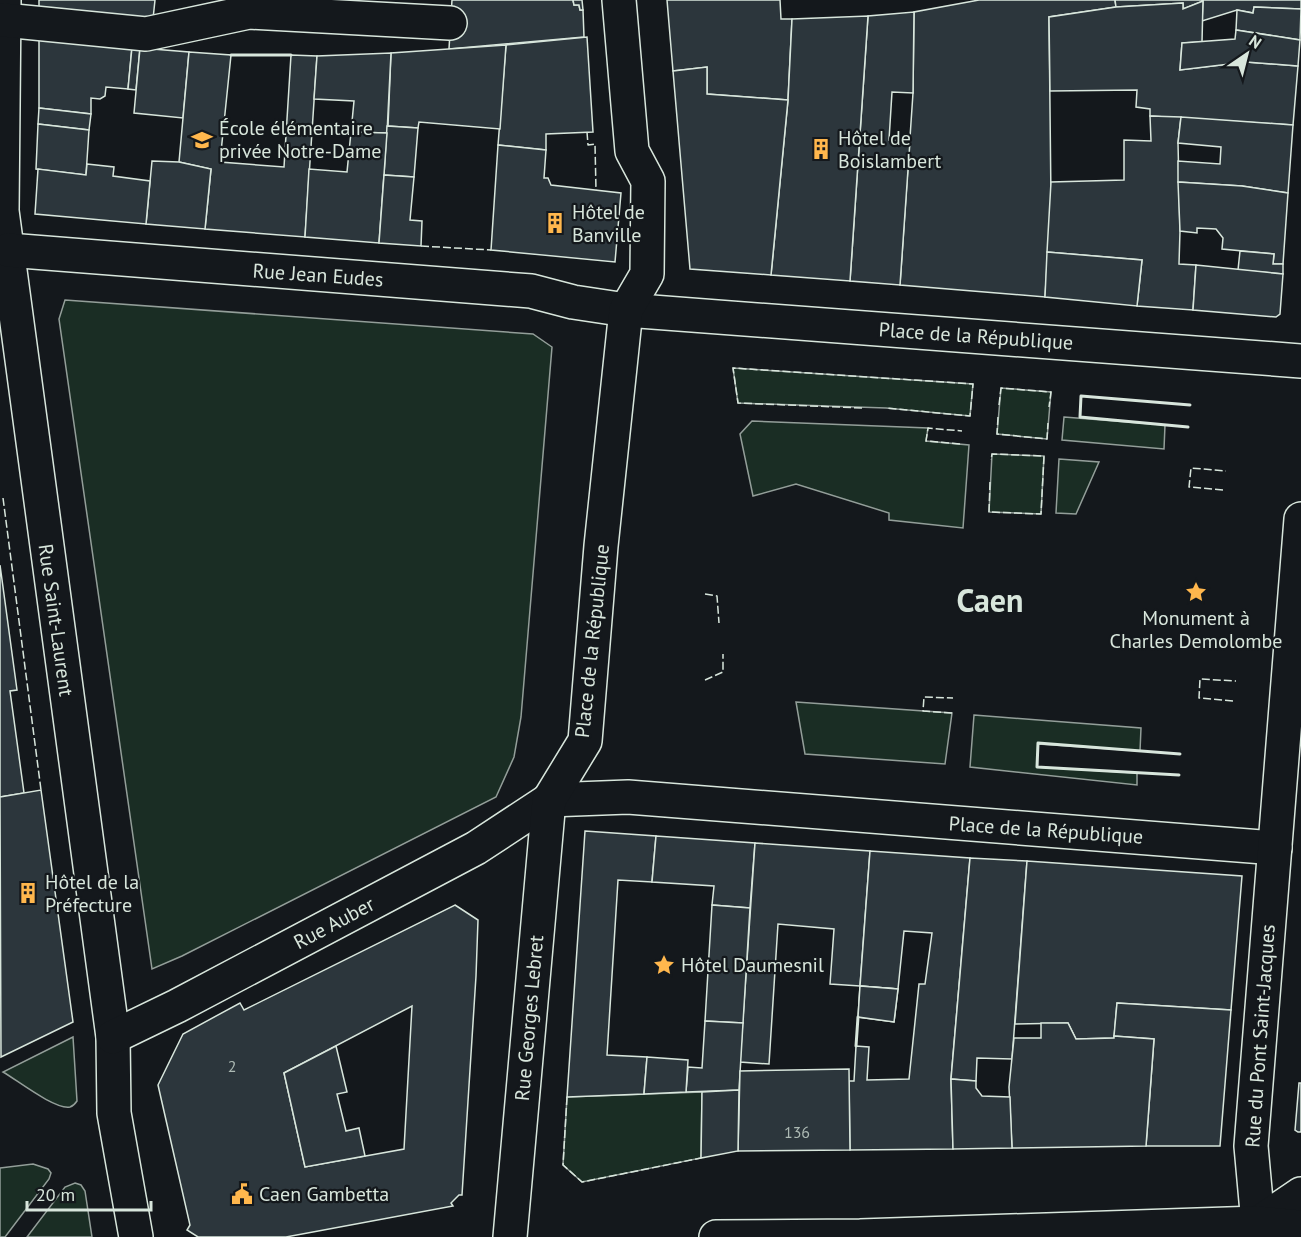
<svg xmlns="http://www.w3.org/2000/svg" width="1301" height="1237" viewBox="0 0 1301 1237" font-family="'PT Sans',sans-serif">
	<rect width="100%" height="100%" fill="#14181c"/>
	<g fill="#1a2d24" stroke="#939e99" stroke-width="1.5">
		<path d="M65,300L533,334L552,347L521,717L514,757L496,797L182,956L152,969L59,319Z"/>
		<path d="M733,368L973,384L970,416L886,408L738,403Z"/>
		<path d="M1001,388L1051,392L1047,439L997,434Z"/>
		<path d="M1064,417L1165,425L1164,449L1062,440Z"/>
		<path d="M752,421L928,428L926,441L969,445L963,528L889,520V513L796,484L753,496L740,434Z"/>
		<path d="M992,454L1044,456L1041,514L989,512Z"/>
		<path d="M1059,459L1099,462L1076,514L1056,513Z"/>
		<path d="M796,702L952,713L945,764L805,754Z"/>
		<path d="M974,715L1141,728L1140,751L1038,744L1037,767L1137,773V785L970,767Z"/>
		<path d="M73,1037L77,1101C75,1104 73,1106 70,1107C55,1110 17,1080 3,1072Z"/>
		<path d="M702,1092L701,1158L582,1182L563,1165L567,1097Z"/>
		<path d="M33,1164L48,1169L51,1173L49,1179L5,1237H0V1168Z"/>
		<path d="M75,1183L81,1185L85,1191L92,1237H27L65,1187Z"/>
	</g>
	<g fill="#2c363c" stroke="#d8e6dc" stroke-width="1.5" fill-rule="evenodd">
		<path d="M39,0H155L153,19L39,9Z"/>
		<path d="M452,0H573L574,5H579L580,10H583L584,37L449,49Z"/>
		<path d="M573,0H582L583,10H580L579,5H574Z"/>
		<path d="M667,0H780L781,19H792L788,100L707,94V67L673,71Z"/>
		<path d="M979,0H1115L1116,7L1049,17L1051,201L1045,297L900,285L913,93L914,12Z"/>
		<path d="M1115,0H1301V9L1254,7L1253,13L1237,10L1202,21L1203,1L1183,9V3L1116,7Z"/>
		<path d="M1203,1L1202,42L1182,43L1180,70L1246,62L1298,66L1293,125L1150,116V109L1136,107L1137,90L1050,91L1049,17L1116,7L1183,3V9Z"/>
		<path d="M1254,7L1301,9L1300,40L1236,30L1237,10L1253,13Z"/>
		<path d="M914,12L913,93L892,92L889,140L910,141L900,285L850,281L868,16Z"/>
		<path d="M868,16L850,281L771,275L788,100L792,19Z"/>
		<path d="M1236,30L1300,40L1298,66L1246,62L1180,70L1182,43L1235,39Z"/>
		<path d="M39,37L132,47L128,89L106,87L105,96L100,99L91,98V114L39,108Z"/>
		<path d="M587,37L593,132L546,134V150L498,145L506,45Z"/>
		<path d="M506,45L500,129L419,122L418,128L388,126L391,53Z"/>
		<path d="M132,47L140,48L136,90L128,89Z"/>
		<path d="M140,48L189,52L183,118L134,113Z"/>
		<path d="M189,52L231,55L220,162L284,167L291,55L317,56L305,237L205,229L211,169L179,162Z"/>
		<path d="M391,53L387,133L351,132L354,101L314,99L317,56Z"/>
		<path d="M707,67V94L788,100L771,275L690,269L673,71Z"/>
		<path d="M39,108L91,114L89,130L38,124Z"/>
		<path d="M1150,116L1181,117L1178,143L1180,231L1179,264L1196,265L1193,310L1137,306L1142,260L1047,252L1051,182L1124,180V140L1151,141Z"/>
		<path d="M1181,117L1293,125L1288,193L1242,186L1178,182V161L1220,164L1221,147L1178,143Z"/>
		<path d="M38,124L89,130L86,175L36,169Z"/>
		<path d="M387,126L418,128L414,177L384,175Z"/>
		<path d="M351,132L387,133L379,243L305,237L309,169L347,172Z"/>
		<path d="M498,145L546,150L544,178H548L551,185L621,193L615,262L491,250Z"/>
		<path d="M152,161L179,162L211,169L205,229L146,224Z"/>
		<path d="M87,164L114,167L113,176L150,181L146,224L35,214L38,169L86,175Z"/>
		<path d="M384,175L414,177L410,220L422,221L421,246L379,243Z"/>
		<path d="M1178,182L1242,186L1288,193L1283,264H1273L1274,254L1222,249L1223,238L1216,229L1197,228V233L1180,231Z"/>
		<path d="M1240,251L1274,254L1273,264H1283V274L1238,270Z"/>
		<path d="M1047,252L1142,260L1137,306L1045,297Z"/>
		<path d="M1196,265L1283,274L1280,314L1276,317L1193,310Z"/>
		<path d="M0,565L17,690L10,691L24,793L0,797Z"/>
		<path d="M41,790L73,1022L1,1057L0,797Z"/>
		<path d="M585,831L656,836L652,882L618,880L607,1055L647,1057L644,1094L567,1097Z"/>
		<path d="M656,836L755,843L750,908L712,905L714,886L652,882Z"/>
		<path d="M755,843L870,851L860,986L830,984L834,929L778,924L769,1064L740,1062Z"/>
		<path d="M870,851L970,858L951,1079L953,1149L850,1150L849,1081H854L856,1046L869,1047L867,1080L909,1079L919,984H925L932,933L904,931L898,989L860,986Z"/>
		<path d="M970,858L1027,861L1012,1059L977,1058L976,1081L951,1079Z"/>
		<path d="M1027,861L1242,876L1231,1010L1117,1003L1114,1038L1076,1039L1068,1023L1015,1024Z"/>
		<path d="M455,905L478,920L476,976L462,1195H459L451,1203L453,1206L286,1237H198L187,1230L190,1225L158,1085L183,1034L240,1003L244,1010ZM412,1006L404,1149L305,1167L284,1073Z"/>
		<path d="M712,905L750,908L743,1023L705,1021Z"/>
		<path d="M860,986L898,989L894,1022L858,1017Z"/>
		<path d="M860,986L898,989L894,1022L858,1017Z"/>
		<path d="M1117,1003L1231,1010L1220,1146H1146L1154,1039L1114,1036Z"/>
		<path d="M705,1021L743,1023L739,1090L686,1092L688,1067L702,1068Z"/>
		<path d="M1041,1023H1068L1076,1039L1114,1038V1036L1154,1039L1146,1146L1012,1148L1009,1087L1014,1038H1041Z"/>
		<path d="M336,1046L347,1092L337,1094L346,1131L359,1128L365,1156L305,1167L284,1073Z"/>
		<path d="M647,1057L688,1060L686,1092L644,1094Z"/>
		<path d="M849,1069L850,1150L738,1151L740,1071Z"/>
		<path d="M951,1079L976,1081V1088L982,1096L1010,1097L1012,1148L953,1149Z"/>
		<path d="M1299,1083H1301V1132H1298L1295,1130Z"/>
		<path d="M739,1090L738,1151L701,1158L702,1092Z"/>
	</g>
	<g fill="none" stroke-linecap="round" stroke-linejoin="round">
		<defs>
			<g id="minor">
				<path d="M4,0L2,211L113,1037L114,1113L136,1237"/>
				<path d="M4,20L146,34L249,12L450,23"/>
				<path d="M8,250L531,291L573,302L626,310L1301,361"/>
				<path d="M549,800L628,797L1275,848"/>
				<path d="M113,1037L177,1006L476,848L549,800"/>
				<path d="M1258,1223L1251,1146L1301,519"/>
				<path d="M1258,1223L1301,1194"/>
				<path d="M510,1237L549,800L585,741L601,546L626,310L647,274L648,181L632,151L619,0"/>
				<path d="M716,1237L860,1236L1258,1223L1301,1227"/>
			</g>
		</defs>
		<use href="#minor" stroke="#d8e6dc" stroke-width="36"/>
		<use href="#minor" stroke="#14181c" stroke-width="33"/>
		<g stroke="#d8e6dc" stroke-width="1.5" stroke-dasharray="8 3" stroke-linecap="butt">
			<path d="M587,132L588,145L595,144L596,190"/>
			<path d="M421,246L491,250"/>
			<path d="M999,405L1001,388L1051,392L1049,407"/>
			<path d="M862,408L738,403L733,368L973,384L970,416L886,408"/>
			<path d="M998,417L997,434L1047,439L1048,423"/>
			<path d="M960,444L926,441L928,428L962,431"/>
			<path d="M990,482L989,512L1041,514L1044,456L992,454L991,460"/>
			<path d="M1223,490L1189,487L1191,468L1226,471"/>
			<path d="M3,498L41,790"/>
			<path d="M705,594L717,596L719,623"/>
			<path d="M705,680L723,672V654"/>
			<path d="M1233,701L1199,698L1200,679L1236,681"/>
			<path d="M952,713L923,711L924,697L953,698"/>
			<path d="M567,1097L563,1165L582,1182L701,1158"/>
		</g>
		<g stroke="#d8e6dc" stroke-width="3">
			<path d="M231,55H291"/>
			<path d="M1188,427L1080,417L1081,396L1190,405"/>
			<path d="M1179,775L1037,767L1038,743L1180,754"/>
			<path d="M856,1046L858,1017"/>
		</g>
	</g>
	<defs>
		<symbol id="school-bare" viewBox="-9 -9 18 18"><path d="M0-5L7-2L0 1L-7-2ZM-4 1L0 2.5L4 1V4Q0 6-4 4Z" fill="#ffb74d" stroke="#14181c" stroke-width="2.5" paint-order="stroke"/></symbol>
		<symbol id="building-bare" viewBox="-9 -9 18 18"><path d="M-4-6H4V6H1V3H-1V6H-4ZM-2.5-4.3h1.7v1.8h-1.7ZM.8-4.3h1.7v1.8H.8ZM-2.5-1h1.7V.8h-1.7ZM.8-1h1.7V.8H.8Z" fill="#ffb74d" stroke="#14181c" stroke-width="2.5" paint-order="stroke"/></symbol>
		<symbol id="sight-bare" viewBox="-9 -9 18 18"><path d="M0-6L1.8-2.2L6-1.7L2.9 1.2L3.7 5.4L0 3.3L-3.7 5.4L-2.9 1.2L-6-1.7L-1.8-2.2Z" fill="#ffb74d" stroke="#14181c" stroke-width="2.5" paint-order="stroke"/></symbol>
		<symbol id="civic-bare" viewBox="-9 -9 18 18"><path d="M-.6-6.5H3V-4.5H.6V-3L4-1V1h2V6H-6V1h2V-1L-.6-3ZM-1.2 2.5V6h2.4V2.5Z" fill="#ffb74d" stroke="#14181c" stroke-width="2.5" paint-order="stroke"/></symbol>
	</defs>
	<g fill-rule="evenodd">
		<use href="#school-bare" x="187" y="125" width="30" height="30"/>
		<use href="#building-bare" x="806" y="134" width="30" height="30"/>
		<use href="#building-bare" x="540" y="208" width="30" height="30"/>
		<use href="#sight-bare" x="1181" y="577" width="30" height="30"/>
		<use href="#building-bare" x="13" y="878" width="30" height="30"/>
		<use href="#sight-bare" x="649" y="950" width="30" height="30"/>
		<use href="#civic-bare" x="227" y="1179" width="30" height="30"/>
	</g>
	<g text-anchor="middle" stroke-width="4.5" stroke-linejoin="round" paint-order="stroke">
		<g font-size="16" fill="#adbab4">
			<text x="232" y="1072">2</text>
			<text x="797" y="1138">136</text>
		</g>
		<g font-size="20" fill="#d8e6dc" stroke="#14181c" text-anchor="start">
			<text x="219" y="135">École élémentaire<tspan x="219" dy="23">privée Notre-Dame</tspan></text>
			<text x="838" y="145">Hôtel de<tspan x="838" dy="23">Boislambert</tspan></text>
			<text x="572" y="219">Hôtel de<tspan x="572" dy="23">Banville</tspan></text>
			<text x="1196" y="625" text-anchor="middle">Monument à<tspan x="1196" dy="23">Charles Demolombe</tspan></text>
			<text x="45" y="889">Hôtel de la<tspan x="45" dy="23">Préfecture</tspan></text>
			<text x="681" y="972">Hôtel Daumesnil</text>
			<text x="259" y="1201">Caen Gambetta</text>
		</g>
		<g font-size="20" fill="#d8e6dc" stroke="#14181c">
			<text transform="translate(318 275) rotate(4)" y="7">Rue Jean Eudes</text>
			<text transform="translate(976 336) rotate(4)" y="7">Place de la République</text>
			<text transform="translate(56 620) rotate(82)" y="7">Rue Saint-Laurent</text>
			<text transform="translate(592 641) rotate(-84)" y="7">Place de la République</text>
			<text transform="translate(1046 830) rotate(4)" y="7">Place de la République</text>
			<text transform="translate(334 923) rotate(-28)" y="7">Rue Auber</text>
			<text transform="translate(529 1018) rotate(-85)" y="7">Rue Georges Lebret</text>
			<text transform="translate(1260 1036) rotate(-86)" y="7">Rue du Pont Saint-Jacques</text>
		</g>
		<g font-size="32" font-weight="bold" fill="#d8e6dc" stroke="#14181c">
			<text x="990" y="612">Caen</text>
		</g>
	</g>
	<g transform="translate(1247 54) rotate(35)" stroke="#14181c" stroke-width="4.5" paint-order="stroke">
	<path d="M0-4.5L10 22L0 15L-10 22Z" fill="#d8e6dc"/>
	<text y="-9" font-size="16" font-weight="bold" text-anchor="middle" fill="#d8e6dc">N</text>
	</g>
	<path d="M27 1201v9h124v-9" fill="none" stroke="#d8e6dc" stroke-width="3"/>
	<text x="36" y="1201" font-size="18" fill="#d8e6dc" stroke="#14181c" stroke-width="4.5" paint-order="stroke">20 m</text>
</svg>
